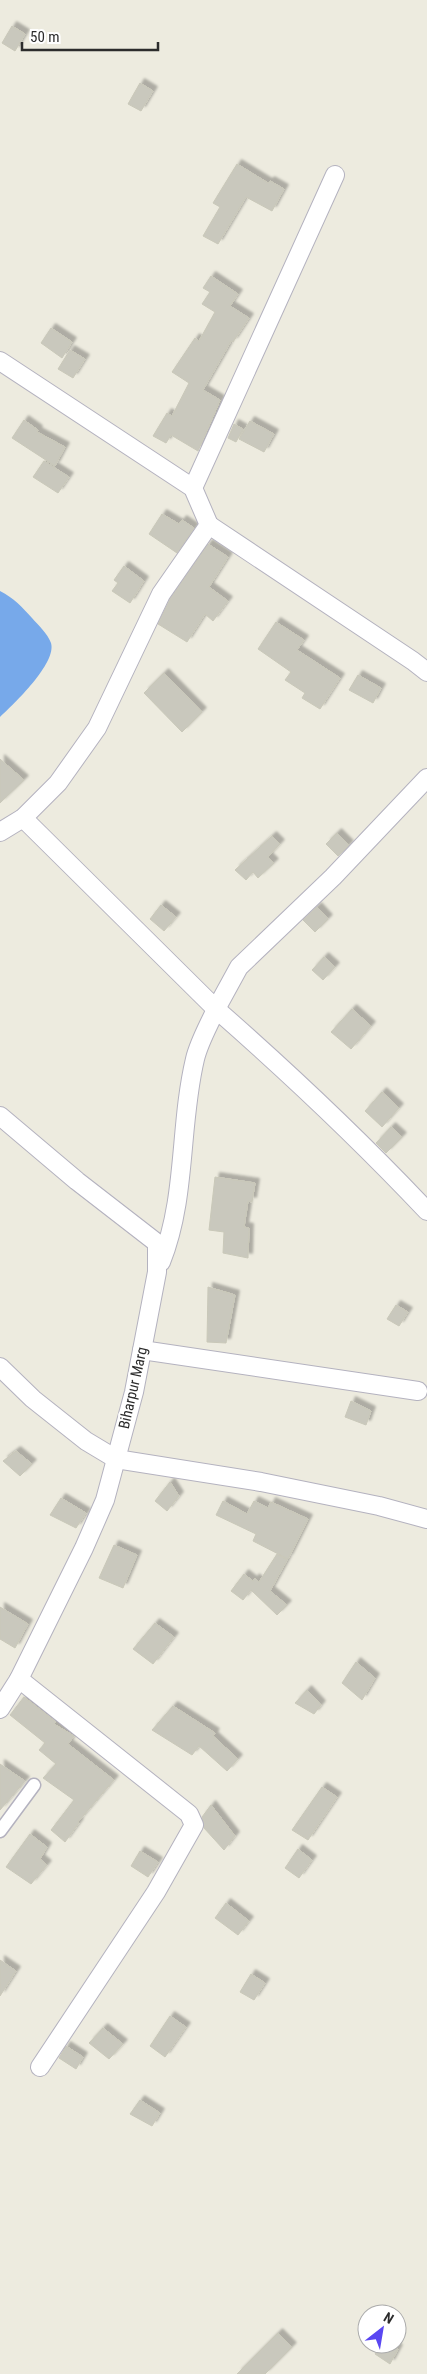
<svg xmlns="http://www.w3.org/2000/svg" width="427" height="2374" viewBox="0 0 427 2374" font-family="'Roboto Condensed',sans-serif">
	<defs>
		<filter id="shadow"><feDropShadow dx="4.5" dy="-4.5" stdDeviation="1" flood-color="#0004"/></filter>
	</defs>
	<rect width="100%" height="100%" fill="#edebdf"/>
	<path fill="#77a9ea" d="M0,591C14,598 22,607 32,618C38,625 48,634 51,643C57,663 14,704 0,717Z"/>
	<g fill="#c9c8bd" stroke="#c9c8b9" filter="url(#shadow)">
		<path d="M12,26L25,34L15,51L2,43Z"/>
		<path d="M140,83L153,91L141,111L128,104Z"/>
		<path d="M237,164L268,183L270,181L284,189L272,211L246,197L218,244L203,236L220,207L213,203Z"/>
		<path d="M211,276L238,294L230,306L249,318L233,342L231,341L203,390L220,400L198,451L171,435L166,443L153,436L167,413L172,416L189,383L172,372L195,338L199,341L215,312L202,304L210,292L203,288Z"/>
		<path d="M51,328L72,342L62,358L41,343Z"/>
		<path d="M70,350L85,359L73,378L58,369Z"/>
		<path d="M24,420L38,430L37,432L65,447L55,466L12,438Z"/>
		<path d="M250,421L274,434L264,452L239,439Z"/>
		<path d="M234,424L243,429L236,442L228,438Z"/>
		<path d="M44,461L69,477L58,493L33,477Z"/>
		<path d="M162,514L179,524L182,520L194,528L177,553L149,534Z"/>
		<path d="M208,544L228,557L209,587L228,601L213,621L205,614L187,642L158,624L170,599Z"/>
		<path d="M124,566L144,581L130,603L112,591L118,583L114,580Z"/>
		<path d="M276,622L304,640L297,650L340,678L320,709L302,698L305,693L285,680L291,672L258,649Z"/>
		<path d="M164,673L202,712L182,732L144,693Z"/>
		<path d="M358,675L381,688L373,703L349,690Z"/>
		<path d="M0,759L24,780L0,803Z"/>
		<path d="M337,833L349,845L338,856L326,844Z"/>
		<path d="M272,836L280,844L268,857L274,863L258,878L253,872L246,880L235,870Z"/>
		<path d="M161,905L176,917L164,931L150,919Z"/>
		<path d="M317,907L328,919L315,932L303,920Z"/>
		<path d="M324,957L335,967L323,980L312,970Z"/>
		<path d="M352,1009L371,1026L351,1049L331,1032Z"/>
		<path d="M382,1092L399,1108L382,1127L365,1111Z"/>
		<path d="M391,1127L402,1137L386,1153L376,1143Z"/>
		<path d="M215,1177L255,1183L252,1202L248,1201L244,1227L249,1228L248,1258L223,1253L224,1232L209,1230Z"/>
		<path d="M208,1287L235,1295L226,1343L207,1342Z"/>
		<path d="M396,1305L408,1312L399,1326L387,1319Z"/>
		<path d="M351,1401L371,1411L366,1425L345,1417Z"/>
		<path d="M16,1451L32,1464L20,1476L3,1461Z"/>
		<path d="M170,1482L179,1496L167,1511L155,1501Z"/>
		<path d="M61,1498L86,1513L76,1528L50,1515Z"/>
		<path d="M223,1501L247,1514L254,1501L268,1508L271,1502L308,1519L288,1559L253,1541L256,1534L216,1515Z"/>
		<path d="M114,1545L137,1555L123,1588L99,1578Z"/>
		<path d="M277,1554L287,1560L270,1591L287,1605L277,1615L251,1590L243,1600L231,1591L244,1574L253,1581L255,1578L259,1582Z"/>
		<path d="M0,1607L28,1624L15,1648L0,1639Z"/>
		<path d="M155,1623L174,1637L153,1664L133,1649Z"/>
		<path d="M356,1662L375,1678L362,1700L342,1683Z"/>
		<path d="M307,1690L321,1705L314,1714L295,1703Z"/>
		<path d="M24,1697L56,1722L54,1724L74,1736L68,1744L114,1780L78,1822L79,1823L65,1842L51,1830L74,1800L43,1778L56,1764L39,1750L45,1743L10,1715Z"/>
		<path d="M173,1706L215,1733L213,1736L238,1759L227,1771L199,1746L192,1755L152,1730Z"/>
		<path d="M0,1764L25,1781L0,1810Z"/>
		<path d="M322,1787L337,1797L308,1840L292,1830Z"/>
		<path d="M211,1805L235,1836L224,1850L204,1828L202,1817Z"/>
		<path d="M30,1834L47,1847L40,1859L47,1865L31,1884L6,1867Z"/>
		<path d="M298,1849L312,1860L299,1878L285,1868Z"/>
		<path d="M140,1851L158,1862L148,1877L131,1866Z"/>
		<path d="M226,1903L249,1921L238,1935L215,1918Z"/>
		<path d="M0,1960L16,1971L0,1996Z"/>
		<path d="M251,1974L265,1983L254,2000L240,1992Z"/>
		<path d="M170,2016L186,2027L165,2057L150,2046Z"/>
		<path d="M103,2028L123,2044L109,2059L89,2043Z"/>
		<path d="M66,2046L83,2057L76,2069L59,2058Z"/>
		<path d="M140,2100L160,2113L152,2126L130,2114Z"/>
		<path d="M278,2333L292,2347L265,2374H237Z"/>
		<path d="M382,2344H390L398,2349L390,2364L375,2354Z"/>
	</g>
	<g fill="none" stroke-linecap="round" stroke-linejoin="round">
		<defs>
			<path id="pedestrian" d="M0,1831L34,1785"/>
			<g id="minor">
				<path d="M0,361L193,488L209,525"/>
				<path d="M193,488L335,175"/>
				<path d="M23,818L216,1009L239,967L333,877L427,778"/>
				<path d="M0,832L23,818L58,783L97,728L161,594L209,525L413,661L427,672"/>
				<path d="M0,1116L77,1181L157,1243V1272L134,1392L105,1500L84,1548L19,1679L0,1709"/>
				<path d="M161,1262C187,1197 179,1126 195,1059C199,1042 209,1025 216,1009C289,1073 360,1140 427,1211"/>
				<path d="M142,1350L418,1391"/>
				<path d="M0,1367L33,1399L86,1441L116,1459L261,1482L379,1506L427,1519"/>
				<path d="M19,1679L189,1814L194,1825L156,1892L40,2067"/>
			</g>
		</defs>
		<use href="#pedestrian" stroke="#b4b2bf" stroke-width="15"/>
		<use href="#minor" stroke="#b4b2bf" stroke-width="20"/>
		<use href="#pedestrian" stroke="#fff" stroke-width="12"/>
		<use href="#minor" stroke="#fff" stroke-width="18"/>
	</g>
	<g text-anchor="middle" stroke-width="4" stroke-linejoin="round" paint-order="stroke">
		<g font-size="15" fill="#2c2c2c" stroke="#fff">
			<text transform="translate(133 1388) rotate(-77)" y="5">Biharpur Marg</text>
		</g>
	</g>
	<g transform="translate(382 2329) rotate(31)"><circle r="24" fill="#ffffff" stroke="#ababab"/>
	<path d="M0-4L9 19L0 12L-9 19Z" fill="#5a47f2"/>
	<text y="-8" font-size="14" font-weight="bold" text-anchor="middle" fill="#2c2c2c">N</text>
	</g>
	<path d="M22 42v8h136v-8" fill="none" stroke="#2c2c2c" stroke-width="2.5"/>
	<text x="30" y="42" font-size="15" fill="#2c2c2c" stroke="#ffffff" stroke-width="4" paint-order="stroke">50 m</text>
</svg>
